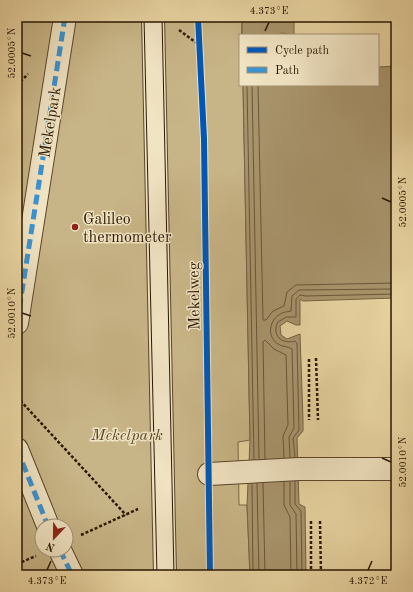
<svg xmlns="http://www.w3.org/2000/svg" width="413" height="592" viewBox="0 0 413 592" font-family="'Old Standard TT',serif">
	<rect width="100%" height="100%" fill="#e9d5a2"/>
	<filter id="stains"><feTurbulence type="fractalNoise" baseFrequency=".005" numOctaves="4"/><feColorMatrix values="0 0 0 0 .2 0 0 0 0 .09 0 0 0 0 .02 0 0 0 .5 -.17"/></filter>
	<radialGradient id="worn" r=".72"><stop offset=".6" stop-color="#630" stop-opacity="0"/><stop offset="1" stop-color="#630" stop-opacity=".3"/></radialGradient>
	<path fill="#c8b587" stroke="#786644" fill-rule="evenodd" d="M17,17H242L240,85H243L250,440L238,442L239,505H247L250,575H17ZM42,526H66V550H42Z"/>
	<g fill="#a8946c" stroke="#756242">
		<path d="M242,17H294V35L282,33L277,35H242Z"/>
		<path d="M396,66V298L303,301L300,299V325H296L287,321L280,326L281,335L287,339L300,334L303,420V431L297,438L299,504L305,507L306,575H250L247,505L250,440L243,85H378V67Z"/>
	</g>
	<g fill="none" stroke-linecap="round" stroke-linejoin="round">
		<g stroke="#685637" stroke-width="1">
			<path d="M247,85L254,460"/>
			<path d="M252,85L259,459"/>
			<path d="M258,85L263,320H266L273,311L284,306L287,292L296,285L396,283"/>
			<path d="M295,457L293,438L299,430L297,343L295,341C282,345 271,335 278,322L286,317H296V299L300,295L306,296L396,294"/>
			<path d="M290,458L289,437L294,428L292,349C288,346 282,347 278,344C267,337 269,321 279,315C282,312 287,312 291,311L292,296L299,290L396,289"/>
			<path d="M265,459L263,342L265,340L274,349L286,355L288,425L283,436L284,458"/>
			<path d="M295,481V504L301,511L302,575"/>
			<path d="M284,482V505L290,517L291,575"/>
			<path d="M290,482V505L296,514L297,575"/>
			<path d="M257,483L259,575"/>
			<path d="M263,483L265,575"/>
			<path d="M252,484L253,575"/>
		</g>
		<defs>
			<g id="minor">
				<path d="M153,17L165,575"/>
				<path d="M17,323L65,17"/>
				<path d="M17,449L48,526"/>
				<path d="M209,474L299,469H396"/>
				<path d="M60,550L72,575"/>
			</g>
		</defs>
		<use href="#minor" stroke="#59462a" stroke-width="24"/>
		<g stroke="#291702" stroke-width="2.5" stroke-dasharray="3 2" stroke-linecap="butt">
			<path d="M179,30L198,44"/>
			<path d="M17,85L28,74"/>
			<path d="M316,358L318,420"/>
			<path d="M309,359V420"/>
			<path d="M17,397L126,515"/>
			<path d="M311,521V575"/>
			<path d="M320,521L321,575"/>
			<path d="M81,535L138,509"/>
			<path d="M17,564L36,556"/>
		</g>
		<use href="#minor" stroke="#f1e4c3" stroke-width="22"/>
		<g stroke="#291702" stroke-width="1">
			<path d="M144,17L157,575"/>
			<path d="M162,17L174,575"/>
		</g>
		<g stroke="#3c93d1" stroke-width="5" stroke-dasharray="10 5" stroke-linecap="butt">
			<path d="M17,323L65,17"/>
			<path d="M17,449L48,526"/>
			<path d="M60,550L72,575"/>
		</g>
		<defs>
			<path id="cycleway" d="M198,17L204,139L210,575"/>
		</defs>
		<use href="#cycleway" stroke="#f1e4c3" stroke-width="8"/>
		<use href="#cycleway" stroke="#0057b8" stroke-width="6"/>
	</g>
	<path fill="none" stroke="#291702" stroke-width="1.5" d="M265,31L269,22M22,53L31,56M382,198L391,202M22,313L31,316M382,458L391,462M47,570L51,561M368,570L372,561"/>
	<circle fill="#8f2418" stroke="#f1e4c3" stroke-width="1.5" cx="75" cy="227" r="4"/>
	<g text-anchor="middle" stroke-width="3" stroke-linejoin="round" paint-order="stroke">
		<g font-size="16" fill="#291702" stroke="#f1e4c3">
			<text transform="translate(49 122) rotate(-81)" y="6">Mekelpark</text>
			<text transform="translate(193 296) rotate(-91)" y="6">Mekelweg</text>
		</g>
		<g font-size="16" fill="#291702" stroke="#f1e4c3" text-anchor="start">
			<text x="83" y="224">Galileo<tspan x="83" dy="18">thermometer</tspan></text>
		</g>
		<g font-size="16" font-style="italic" fill="#59462a" stroke="#f1e4c3">
			<text x="127" y="440">Mekelpark</text>
		</g>
	</g>
	<rect width="413" height="592" fill="none" stroke="#e9d5a2" stroke-width="44"/>
	<rect x="239" y="34" width="140" height="52" fill="#f1e4c3" stroke="#a19276"/>
	<rect x="247" y="47" width="20" height="6" fill="#0057b8" stroke="#a19276"/>
	<text x="275" y="54" font-size="12" fill="#291702">Cycle path</text>
	<rect x="247" y="67" width="20" height="6" fill="#3c93d1" stroke="#a19276"/>
	<text x="275" y="74" font-size="12" fill="#291702">Path</text>
	<g transform="translate(54 538) rotate(202)"><circle r="19" fill="#f1e4c3" stroke="#a19276"/>
	<path d="M0-3L7 15L0 10L-7 15Z" fill="#8f2418"/>
	<text y="-6" font-size="11" font-weight="bold" text-anchor="middle" fill="#291702">N</text>
	</g>
	<rect x="22" y="22" width="369" height="548" fill="none" stroke="#291702" stroke-width="1.5"/>
	<g font-size="10" text-anchor="middle" fill="#291702">
		<text x="269" y="14">4.373°E</text>
		<text transform="translate(11 53) rotate(-90)" y="4">52.0005°N</text>
		<text transform="translate(402 202) rotate(-90)" y="4">52.0005°N</text>
		<text transform="translate(11 313) rotate(-90)" y="4">52.0010°N</text>
		<text transform="translate(402 462) rotate(-90)" y="4">52.0010°N</text>
		<text x="47" y="584">4.373°E</text>
		<text x="368" y="584">4.372°E</text>
	</g>
	<rect width="100%" height="100%" filter="url(#stains)"/>
	<rect width="100%" height="100%" fill="url(#worn)"/>
</svg>
